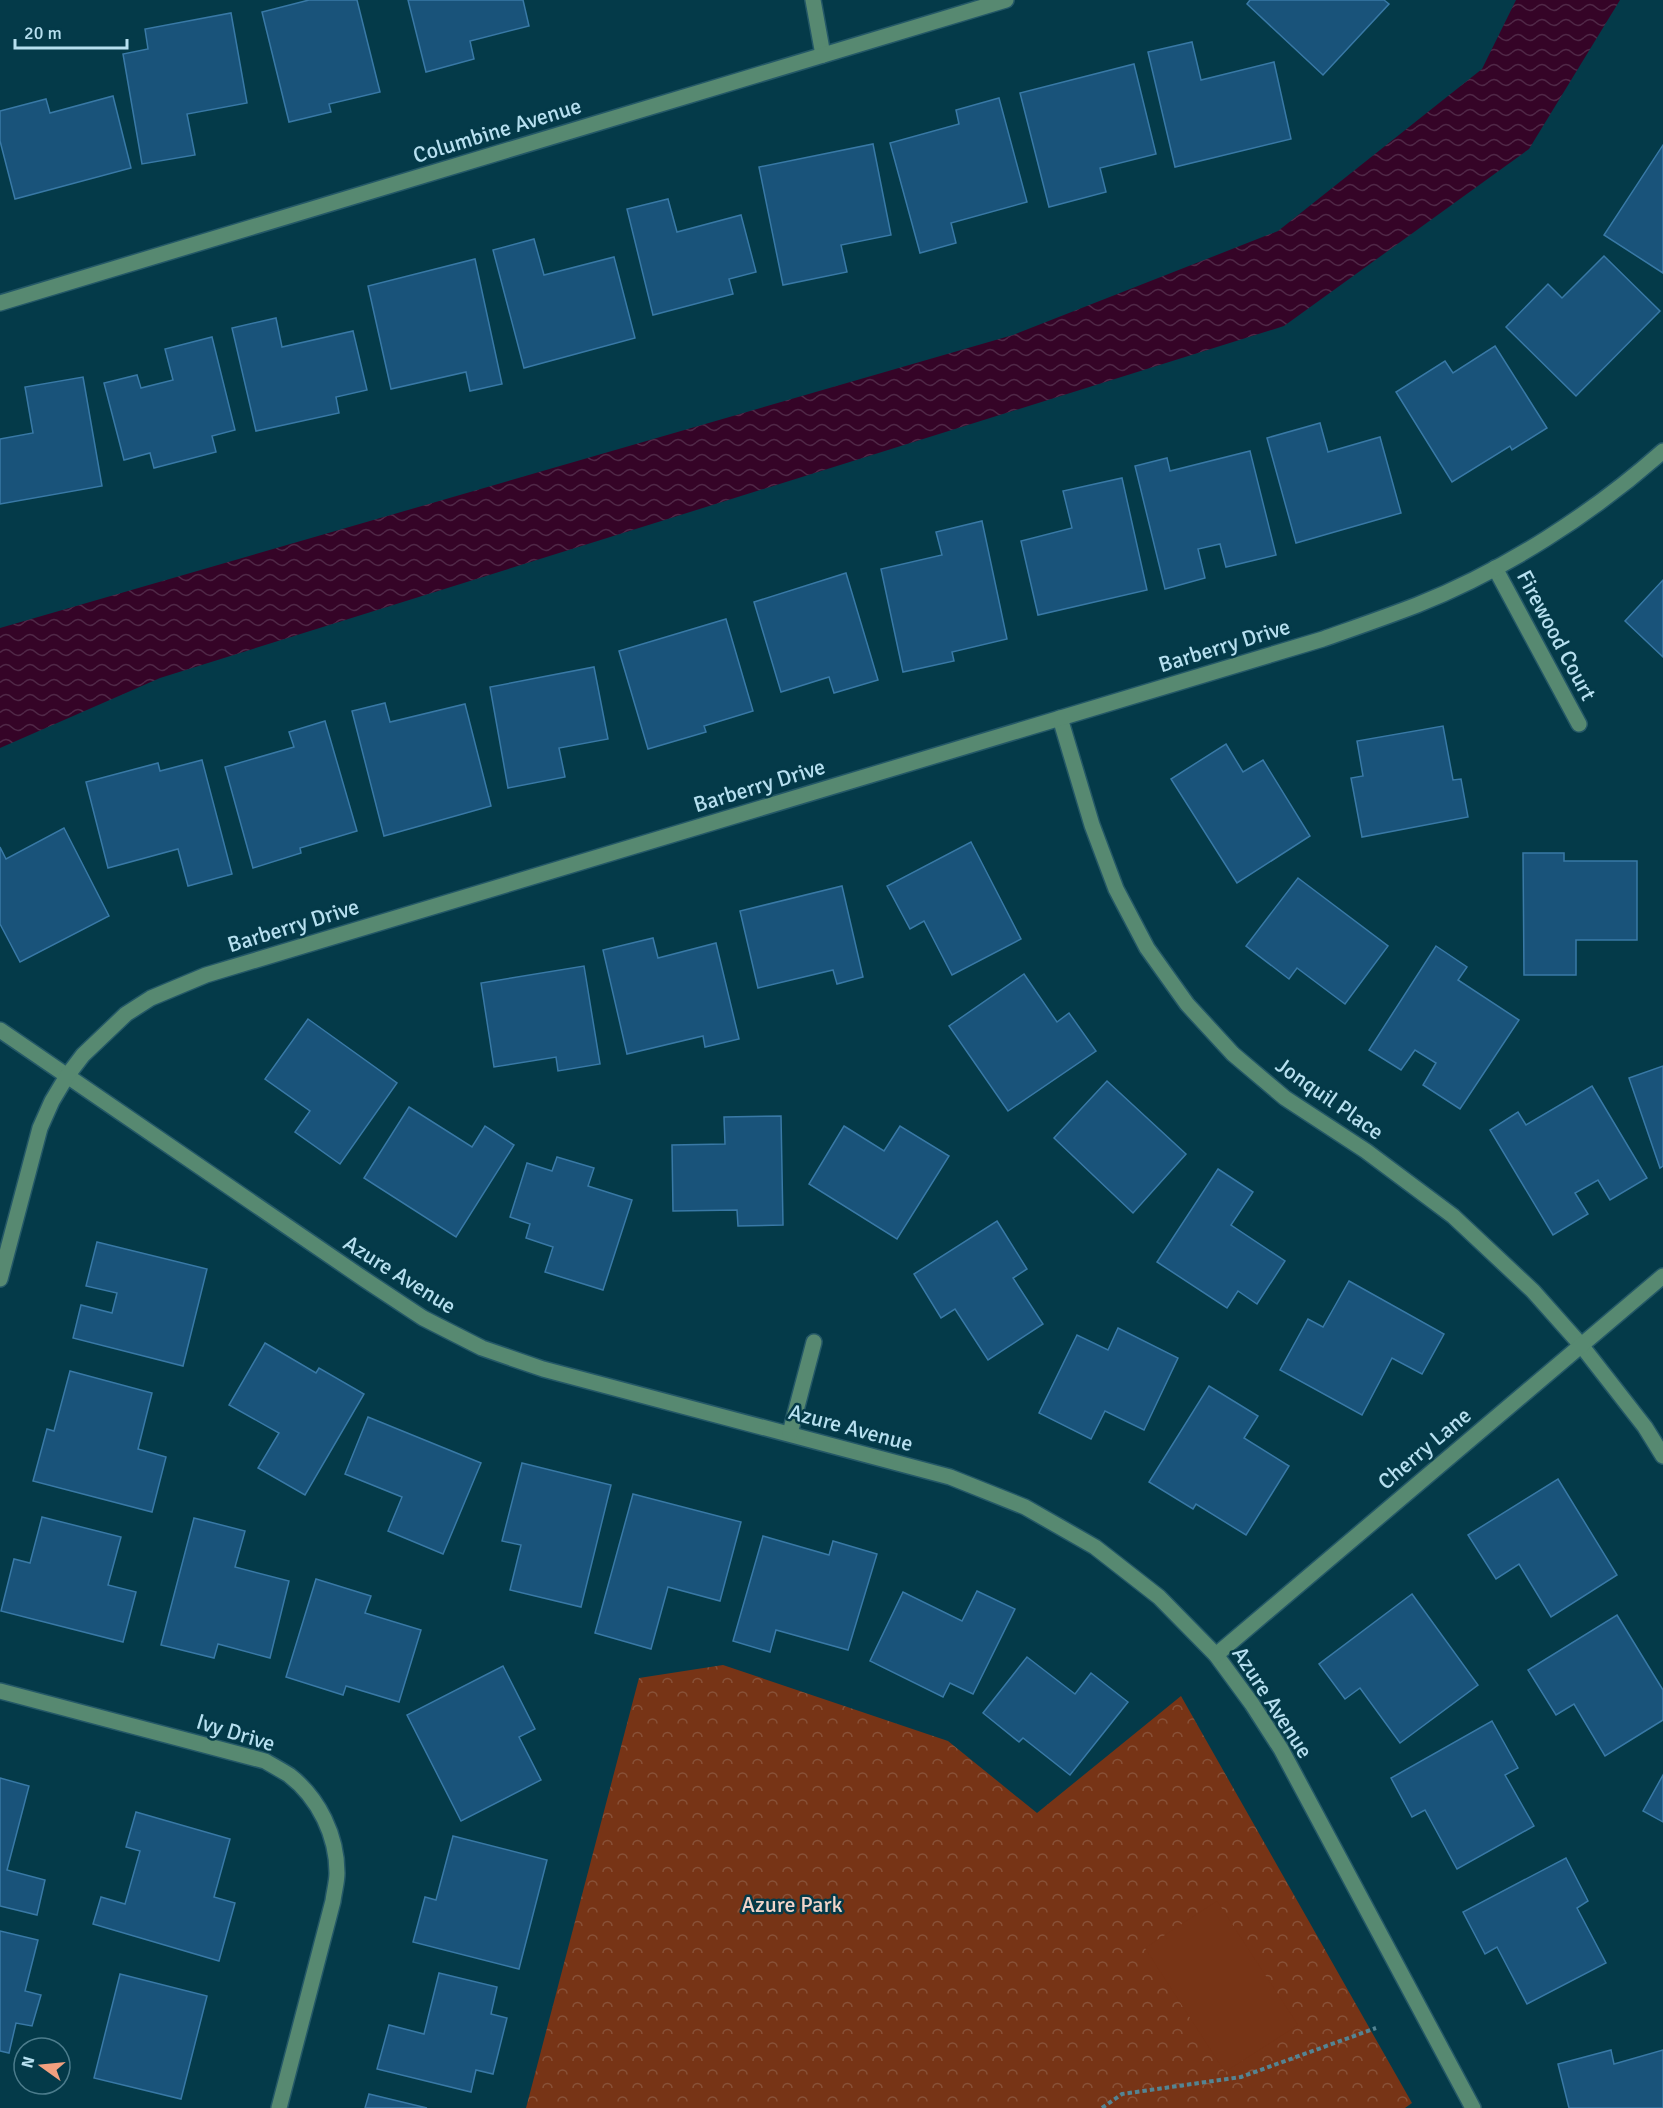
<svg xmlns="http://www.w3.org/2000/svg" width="1663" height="2108" viewBox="0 0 1663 2108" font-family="Signika,sans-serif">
	<defs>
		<pattern id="forest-crowns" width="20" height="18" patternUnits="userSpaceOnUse" patternTransform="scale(1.5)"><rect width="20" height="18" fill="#773416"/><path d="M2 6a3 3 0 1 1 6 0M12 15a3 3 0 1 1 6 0" fill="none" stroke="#885138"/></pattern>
		<pattern id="water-waves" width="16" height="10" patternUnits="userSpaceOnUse" patternTransform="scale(1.5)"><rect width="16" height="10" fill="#350427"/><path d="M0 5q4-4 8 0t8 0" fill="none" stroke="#502847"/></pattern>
	</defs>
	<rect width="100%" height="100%" fill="#043a49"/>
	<path fill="url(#forest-crowns)" d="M723,1665L948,1741L1037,1813L1181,1696L1412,2103L1405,2108H526L639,1678Z"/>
	<path fill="#773416" d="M1217,1901L1298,2025L1225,2072L1145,1948Z"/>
	<path fill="url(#water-waves)" d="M1516,0H1620L1529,149L1284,326L160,678L0,748V628L1013,335L1278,231L1482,69Z"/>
	<g fill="#19537a" stroke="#3979a6" stroke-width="1.5">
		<path d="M309,0H357L380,92L329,104L331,112L289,122L262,12Z"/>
		<path d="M408,0H523L529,26L470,41L474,59L426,72Z"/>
		<path d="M1250,0H1384L1389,4L1323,75L1247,4Z"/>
		<path d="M231,13L247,103L187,114L195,155L142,164L123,54L148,49L145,29Z"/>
		<path d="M1192,42L1201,80L1274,62L1291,139L1175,167L1148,52Z"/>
		<path d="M1134,64L1156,154L1100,168L1106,192L1049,207L1020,93Z"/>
		<path d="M113,96L131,168L15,199L0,141V111L46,99L50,113Z"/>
		<path d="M999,98L1027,202L951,223L956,243L920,253L890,143L959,124L956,110Z"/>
		<path d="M873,144L891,235L841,245L847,272L783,285L759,167Z"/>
		<path d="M1663,145V273L1604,235Z"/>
		<path d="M668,199L677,232L741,215L756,272L729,279L733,294L653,315L627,209Z"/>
		<path d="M534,239L544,275L614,257L635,338L524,368L493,250Z"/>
		<path d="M1604,256L1660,311L1576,396L1506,327L1548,284L1562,298Z"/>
		<path d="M475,259L502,384L470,391L466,372L391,389L368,286Z"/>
		<path d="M276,318L282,347L353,331L367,390L336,397L339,413L256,431L232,328Z"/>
		<path d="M212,337L235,430L212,436L216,452L154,468L150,453L124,460L104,383L137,375L141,388L173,380L165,349Z"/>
		<path d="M1495,346L1547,428L1512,450L1510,446L1452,482L1396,392L1445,361L1453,373Z"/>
		<path d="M83,377L102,486L0,504V439L33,433L25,387Z"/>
		<path d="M1320,423L1328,452L1380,437L1401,513L1296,543L1267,438Z"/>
		<path d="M1250,451L1276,555L1226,567L1220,544L1198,549L1205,578L1165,589L1135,466L1167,458L1170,471Z"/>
		<path d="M1122,478L1147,590L1038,615L1021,541L1072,528L1063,491Z"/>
		<path d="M982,521L1007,639L952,652L954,661L903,672L881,569L942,555L936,532Z"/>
		<path d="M846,573L878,680L834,693L829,677L781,692L754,602Z"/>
		<path d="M1663,580V657L1625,621Z"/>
		<path d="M726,619L753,711L704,726L706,732L648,749L619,651Z"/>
		<path d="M594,667L608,739L559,748L565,777L508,788L490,687Z"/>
		<path d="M385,703L390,722L465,704L491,806L384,836L352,711Z"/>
		<path d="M325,721L357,831L300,848L301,853L253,868L225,767L294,747L289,732Z"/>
		<path d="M1443,726L1453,780L1461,779L1468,817L1362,837L1351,778L1363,776L1357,741Z"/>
		<path d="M1226,744L1243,772L1263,760L1310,836L1237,883L1171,779Z"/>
		<path d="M202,760L232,874L188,886L178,849L108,868L86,782L158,763L160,771Z"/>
		<path d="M64,828L109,916L20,962L0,924V847L6,859Z"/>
		<path d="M971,842L1021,939L952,975L924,921L910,929L887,886Z"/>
		<path d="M1523,853H1564V861H1637V940H1576V975H1524Z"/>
		<path d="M1298,878L1388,946L1345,1004L1297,968L1289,979L1246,946Z"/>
		<path d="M842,886L863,977L837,984L833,970L758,988L740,911Z"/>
		<path d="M653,938L658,958L716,943L739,1039L705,1047L703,1036L627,1054L603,950Z"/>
		<path d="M1436,946L1467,967L1458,980L1519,1020L1460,1109L1423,1085L1436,1063L1415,1050L1401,1070L1369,1050Z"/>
		<path d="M584,966L600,1064L558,1071L556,1057L494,1067L481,983Z"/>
		<path d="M1024,974L1057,1022L1069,1013L1096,1051L1008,1111L949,1026Z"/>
		<path d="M308,1019L397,1083L340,1164L295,1132L310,1111L265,1079Z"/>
		<path d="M1663,1066V1166L1660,1168L1629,1078Z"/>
		<path d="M1107,1081L1186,1154L1133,1213L1054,1138Z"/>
		<path d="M1592,1086L1647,1178L1610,1200L1598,1180L1575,1193L1588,1214L1553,1235L1490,1130L1518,1112L1526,1125Z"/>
		<path d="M409,1107L472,1147L485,1126L514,1145L456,1237L364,1178Z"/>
		<path d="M781,1116L783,1225L738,1226L737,1210L673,1211L672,1145L725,1144L724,1117Z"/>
		<path d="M844,1126L884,1151L900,1126L949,1156L897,1239L809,1184Z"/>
		<path d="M557,1157L594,1168L588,1186L632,1200L603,1290L545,1272L553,1247L526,1238L530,1224L510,1217L527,1163L552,1171Z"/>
		<path d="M1218,1169L1253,1192L1231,1225L1285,1261L1257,1304L1238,1291L1227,1308L1157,1262Z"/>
		<path d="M997,1221L1027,1269L1013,1278L1043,1324L988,1360L955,1309L941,1318L914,1274Z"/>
		<path d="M97,1242L207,1269L183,1366L73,1338L81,1305L112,1313L117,1293L86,1286Z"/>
		<path d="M1349,1281L1444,1334L1422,1374L1392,1358L1362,1415L1280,1370L1308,1319L1323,1327Z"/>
		<path d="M1118,1328L1178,1358L1144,1430L1105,1411L1091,1439L1039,1413L1077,1335L1108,1350Z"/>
		<path d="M265,1343L316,1373L319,1368L364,1394L305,1495L258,1468L279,1433L229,1405Z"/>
		<path d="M70,1371L152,1393L138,1449L166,1457L152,1512L33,1481L47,1429L54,1431Z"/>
		<path d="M1209,1386L1258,1416L1244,1438L1289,1466L1246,1535L1196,1504L1193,1509L1149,1482Z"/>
		<path d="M368,1417L481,1463L443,1554L388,1531L402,1497L345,1474Z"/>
		<path d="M522,1463L611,1485L581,1607L510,1590L521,1545L502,1541Z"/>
		<path d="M1558,1479L1617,1575L1551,1617L1519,1564L1496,1579L1468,1535Z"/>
		<path d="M633,1494L741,1522L720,1601L668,1587L651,1649L595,1633Z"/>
		<path d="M42,1517L121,1537L108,1585L136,1592L123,1642L1,1611L14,1559L30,1563Z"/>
		<path d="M194,1518L245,1531L235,1567L289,1581L270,1658L218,1644L214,1658L161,1645Z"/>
		<path d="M763,1536L829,1555L833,1541L877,1554L848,1650L776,1630L770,1652L733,1641Z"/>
		<path d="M316,1579L371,1596L365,1613L421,1630L399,1702L346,1686L343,1695L286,1677Z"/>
		<path d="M977,1591L1015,1609L973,1694L950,1683L943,1697L870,1661L903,1592L962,1621Z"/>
		<path d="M1412,1594L1478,1685L1400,1743L1360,1688L1345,1699L1319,1664Z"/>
		<path d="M1617,1615L1663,1690V1720L1605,1756L1574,1704L1556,1715L1528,1670Z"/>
		<path d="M1027,1657L1075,1694L1091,1673L1128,1702L1070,1775L1023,1738L1019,1742L983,1713Z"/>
		<path d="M503,1666L535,1729L519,1737L541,1780L461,1821L407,1715Z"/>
		<path d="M1492,1721L1518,1768L1505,1775L1534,1826L1457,1869L1425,1810L1412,1817L1391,1778Z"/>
		<path d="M1663,1775V1822L1643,1811Z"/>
		<path d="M0,1778L29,1786L7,1870L45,1880L37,1915L0,1906Z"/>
		<path d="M136,1812L230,1839L214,1897L235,1903L219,1961L93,1924L101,1897L125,1904L140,1851L126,1847Z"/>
		<path d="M453,1836L547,1860L519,1969L413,1942L425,1897L436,1900Z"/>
		<path d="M1566,1858L1588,1901L1577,1908L1606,1963L1527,2004L1497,1947L1485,1954L1463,1912Z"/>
		<path d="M0,1931L38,1940L25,1991L41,1995L32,2026L16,2023L9,2053L0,2051Z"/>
		<path d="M439,1973L497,1987L491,2014L507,2018L493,2074L476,2070L471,2092L377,2069L389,2025L424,2034Z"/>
		<path d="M120,1974L207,1996L181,2099L94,2078Z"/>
		<path d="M1611,2050L1614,2064L1663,2050V2108H1569L1558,2064Z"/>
		<path d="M369,2094L427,2108H365Z"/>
	</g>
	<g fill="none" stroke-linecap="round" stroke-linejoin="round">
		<defs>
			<g id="minor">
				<path d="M813,0L823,55"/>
				<path d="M0,303L1006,0"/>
				<path d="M1495,568L1579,724"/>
				<path d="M1060,718L1092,825L1116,889L1147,948L1187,1004L1233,1054L1285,1098L1366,1151L1453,1216L1533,1291L1581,1345L1645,1427L1663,1456"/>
				<path d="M0,1030L364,1279L423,1318L482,1348L543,1369L950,1477L1025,1507L1095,1547L1159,1597L1216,1655L1252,1704L1281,1749L1473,2108"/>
				<path d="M0,1279L40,1128L52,1101L67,1076L83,1055L126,1014L151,998L206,975L1323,639C1354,628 1386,617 1417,605C1505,570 1592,514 1663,451"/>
				<path d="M790,1433L814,1342"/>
				<path d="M1216,1655L1663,1276"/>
				<path d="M0,1691L265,1761C272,1765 281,1770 289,1775C319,1798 337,1836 337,1873C337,1882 334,1892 333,1901L279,2108"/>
			</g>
		</defs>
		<use href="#minor" stroke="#245867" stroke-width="18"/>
		<path stroke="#548493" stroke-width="4" stroke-dasharray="4.5 3" stroke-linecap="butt" d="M1102,2108L1122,2094L1241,2077L1376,2028"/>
		<use href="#minor" stroke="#578971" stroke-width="15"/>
	</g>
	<g text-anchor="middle" stroke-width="5" stroke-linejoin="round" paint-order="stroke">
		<g font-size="22" fill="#b7e0f0" stroke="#043a49">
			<text transform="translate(497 130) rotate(-17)" y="8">Columbine Avenue</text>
			<text transform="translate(1557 635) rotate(62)" y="8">Firewood Court</text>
			<text transform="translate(1224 645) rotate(-17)" y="8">Barberry Drive</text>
			<text transform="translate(759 785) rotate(-17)" y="8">Barberry Drive</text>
			<text transform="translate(293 925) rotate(-17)" y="8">Barberry Drive</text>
			<text transform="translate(1330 1098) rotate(35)" y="8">Jonquil Place</text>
			<text transform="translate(400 1274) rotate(32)" y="8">Azure Avenue</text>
			<text transform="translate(851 1427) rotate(15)" y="8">Azure Avenue</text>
			<text transform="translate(1424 1448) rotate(-40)" y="8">Cherry Lane</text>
			<text transform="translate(1273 1702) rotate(57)" y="8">Azure Avenue</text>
			<text transform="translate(236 1732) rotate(17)" y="8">Ivy Drive</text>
		</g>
		<g font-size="22" fill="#f2d5ca" stroke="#043a49">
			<text x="792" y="1912">Azure Park</text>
		</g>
	</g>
	<g transform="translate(42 2066) rotate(285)"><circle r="28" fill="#043a49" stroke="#4c7c8c" stroke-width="1.5"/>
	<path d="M0-4.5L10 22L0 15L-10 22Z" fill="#f2a07f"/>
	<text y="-9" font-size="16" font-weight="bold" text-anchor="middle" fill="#b7e0f0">N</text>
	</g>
	<path d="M15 39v9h112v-9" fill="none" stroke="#b7e0f0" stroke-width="3"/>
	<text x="24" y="39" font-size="18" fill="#b7e0f0" stroke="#043a49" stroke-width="4.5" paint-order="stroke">20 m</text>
</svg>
